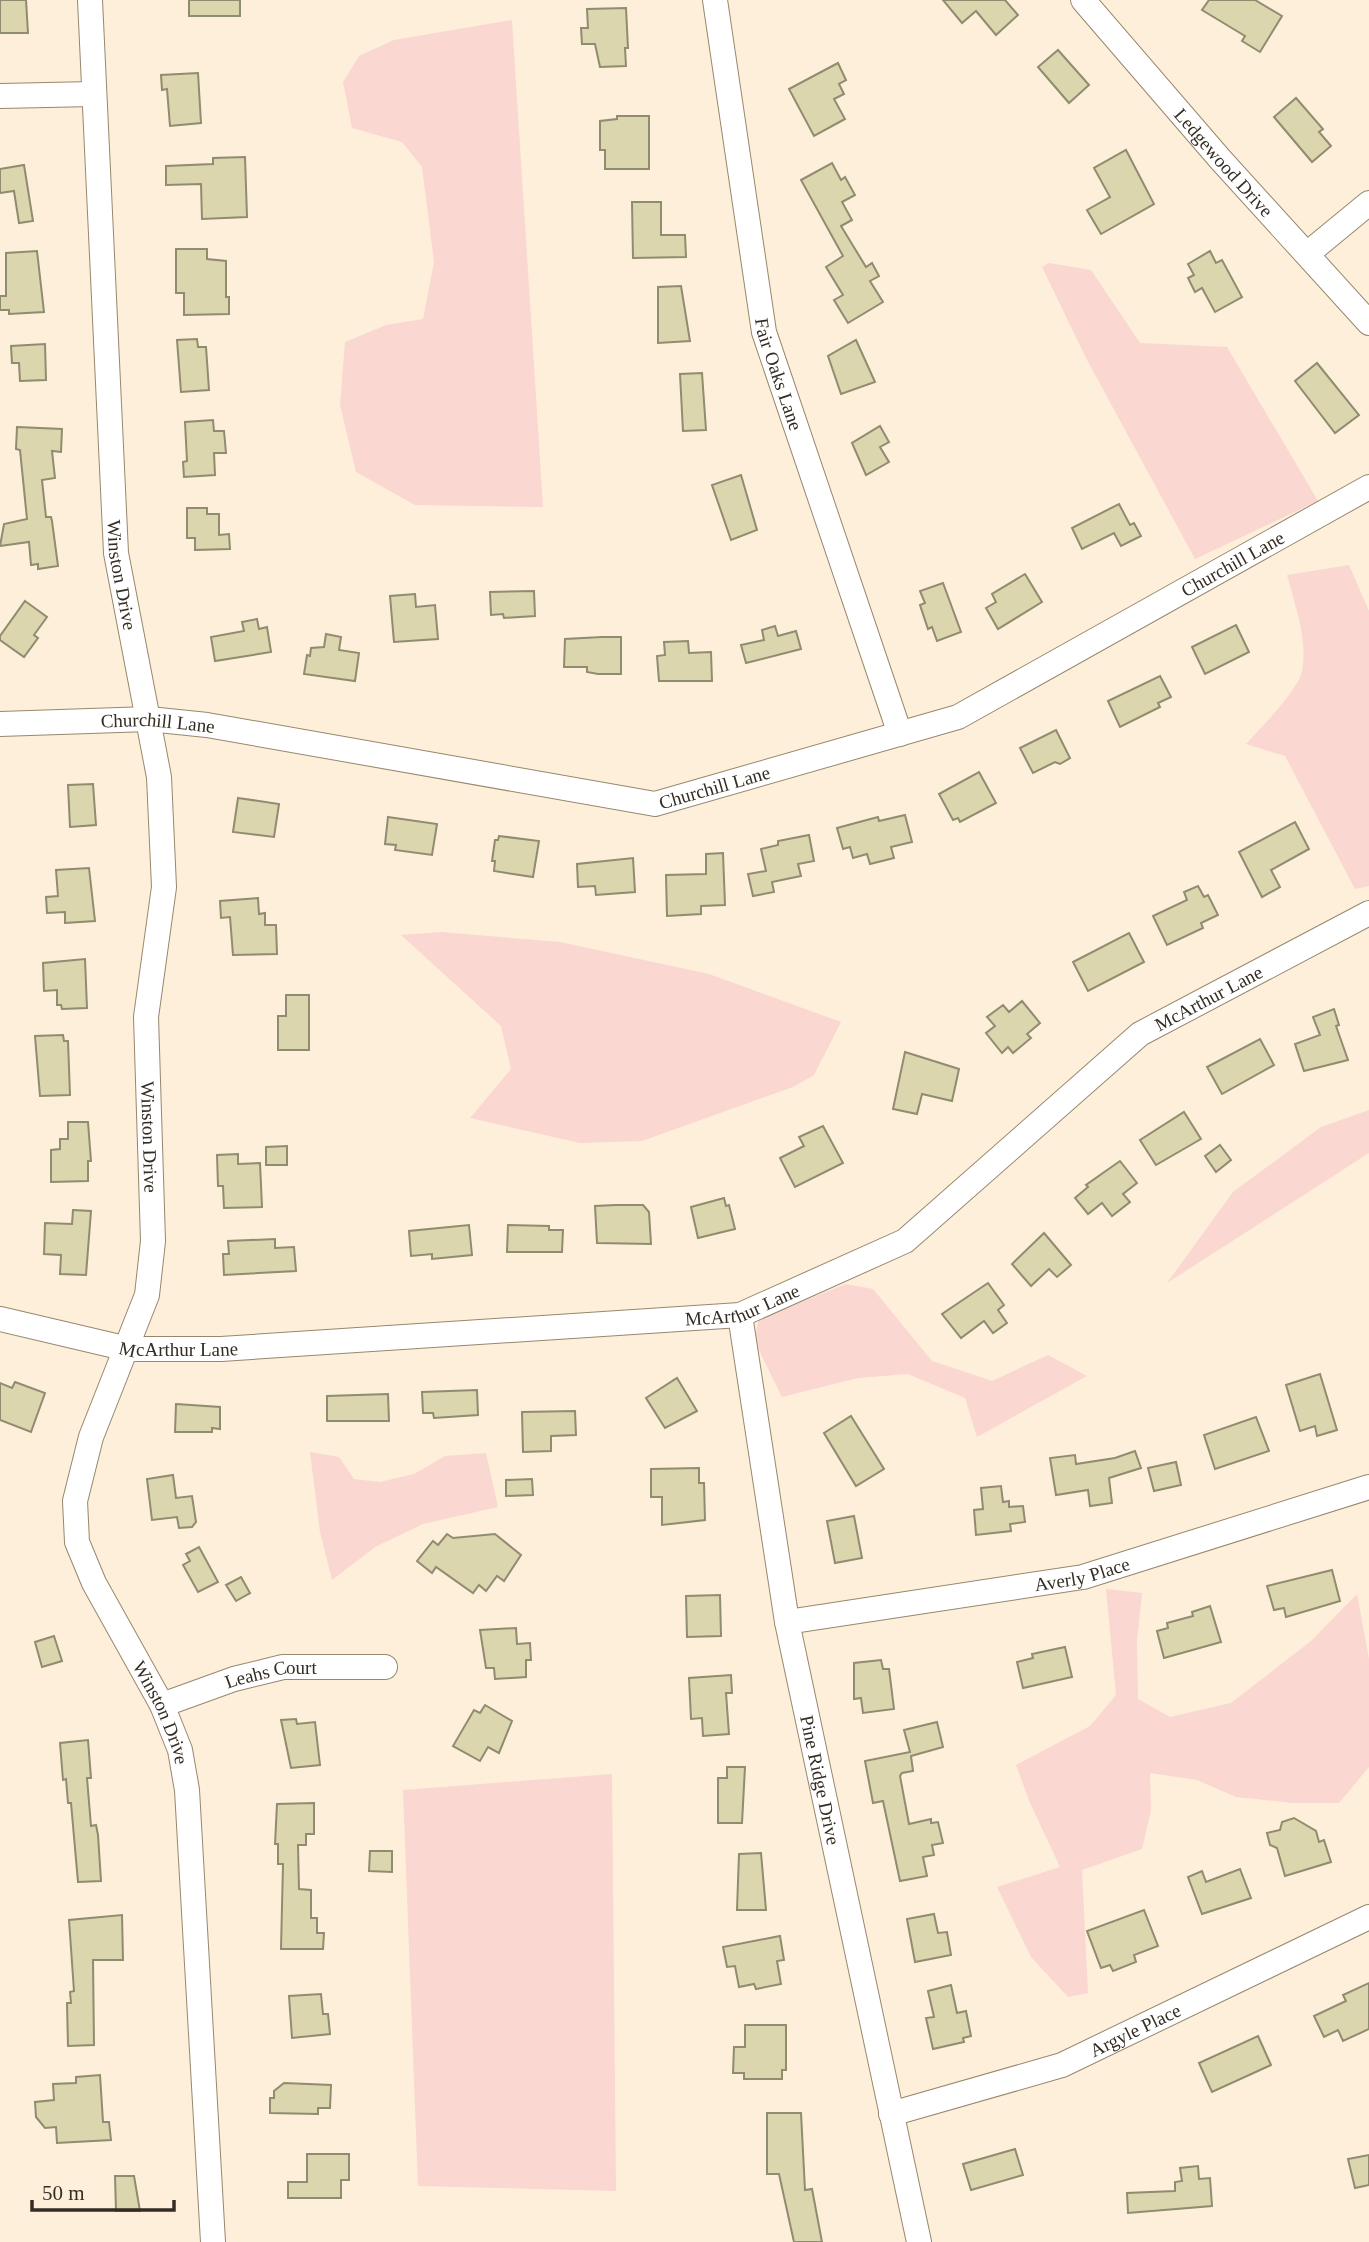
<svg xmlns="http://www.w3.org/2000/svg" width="1369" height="2242" viewBox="0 0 1369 2242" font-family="'Times New Roman',serif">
	<rect width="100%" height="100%" fill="#fdefd9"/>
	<g fill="#fad7d0">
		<path d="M512,20L543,507L415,505L356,472L340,405L345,342L386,325L423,319L434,262L422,167L402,142L352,128L343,82L359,56L394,40Z"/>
		<path d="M1049,263L1091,270L1140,343L1227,347L1318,501L1195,559L1086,358L1042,267Z"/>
		<path d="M1349,565L1369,611V886L1355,889L1285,756L1246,744C1260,729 1299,689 1302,671C1308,639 1295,606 1287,575Z"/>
		<path d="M441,932L560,942L709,974L841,1022L814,1075L793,1087L642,1141L580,1143L470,1118L511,1069L501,1026L401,935Z"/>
		<path d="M1369,1110V1153L1167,1283L1233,1192L1321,1127Z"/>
		<path d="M846,1284L873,1289L932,1361L992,1381L1048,1355L1087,1376L977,1437L965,1398L908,1374L858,1378L782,1397L754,1340L759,1319Z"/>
		<path d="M310,1452L339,1457L354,1479L380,1482L414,1474L445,1456L486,1453L498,1507L423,1524L375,1547L332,1580L320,1532Z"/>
		<path d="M1106,1589L1142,1593L1137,1641L1138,1699L1170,1717L1231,1703L1311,1641L1357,1594L1369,1659V1767L1339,1803H1293L1236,1797L1197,1780L1150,1773L1151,1810L1142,1849L1082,1870L1088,1993L1068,1997L1031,1957L997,1887L1060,1867L1030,1803L1016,1765L1090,1726L1116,1695Z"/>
		<path d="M612,1774L616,2191L418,2186L403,1790Z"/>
	</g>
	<g fill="#dcd6af" stroke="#8f8c6f" stroke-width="2">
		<path d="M0,0H26L28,33H0Z"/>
		<rect x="189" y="0" width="51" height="16"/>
		<path d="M943,0H1005L1018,15L996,35L976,11L962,23Z"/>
		<path d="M1209,0H1255L1282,16L1260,52L1242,41L1245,36L1202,10Z"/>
		<path d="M626,8L628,48H625L626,66L600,67L595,44H582L581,28H588L587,9Z"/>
		<path d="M1058,50L1089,85L1069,103L1038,67Z"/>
		<path d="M838,63L846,80L839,84L844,94L834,99L845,119L814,136L789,89Z"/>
		<path d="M198,73L201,123L170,126L167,89L162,90L161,75Z"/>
		<path d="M1296,98L1323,129L1319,132L1331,146L1312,162L1274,117Z"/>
		<path d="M617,116H649V169H605V150H600V121L617,119Z"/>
		<path d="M1126,150L1154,204L1101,234L1087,210L1110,197L1094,168Z"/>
		<path d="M245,157L247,217L202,219L201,184L166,185V166L213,164V158Z"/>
		<path d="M832,163L841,180L845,177L855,195L842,202L852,220L841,226L866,267L872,263L879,276L870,281L883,302L848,323L834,300L843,295L826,267L843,256L801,180Z"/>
		<path d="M24,165L33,221L19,223L14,191L0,193V169Z"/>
		<path d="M632,202H661V235H685L686,257L633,258Z"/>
		<path d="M176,249H207V259L226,261V297H229V314L184,315V293H176Z"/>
		<path d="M37,251L44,312L9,314V310H0V296H6V253Z"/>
		<path d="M1210,251L1216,263L1222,260L1242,297L1215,312L1202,288L1195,292L1188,278L1194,275L1188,264Z"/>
		<path d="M681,286L690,341L658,343V287Z"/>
		<path d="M197,339L198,347H206L209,390L181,392L177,340Z"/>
		<path d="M856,340L875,382L841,394L828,356Z"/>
		<path d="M45,344L46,380L20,381L19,363H12L11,346Z"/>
		<path d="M1317,363L1359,415L1335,433L1295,381Z"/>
		<path d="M702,373L706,430L683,431L680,374Z"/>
		<path d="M213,420L214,431H224L226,453H214L215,475L184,477L183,462L187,461L185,422Z"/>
		<path d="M880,426L889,442L880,447L889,462L866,475L852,443Z"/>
		<path d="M17,427L62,429L61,452L52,451L55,478L42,480L46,517H51L52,521L58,566L38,569V564L31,565L29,542L0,546L4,524L27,519L20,450L16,449Z"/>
		<path d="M741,475L757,530L731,540L712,485Z"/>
		<path d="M1119,504L1130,525L1134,523L1141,536L1121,546L1114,533L1082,549L1072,528Z"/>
		<path d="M187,508H207V514H219V535L229,534L230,549L195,550V538H187Z"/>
		<path d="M1025,574L1042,602L998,629L986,608L996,602L992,594Z"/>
		<path d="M943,583L961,632L937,641L932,627L928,629L920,605L925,603L920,591Z"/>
		<path d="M534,591L535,616L504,618L503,614L491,615L490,592Z"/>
		<path d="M415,594L416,607L435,605L438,639L394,642L390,596Z"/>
		<path d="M25,601L47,617L34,635L38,638L24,657L0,640V636Z"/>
		<path d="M257,619L259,629L267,627L271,652L215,661L211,637L244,631L242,622Z"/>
		<path d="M1236,625L1249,652L1205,674L1192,647Z"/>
		<path d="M775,626L778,636L796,631L801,649L746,663L741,645L764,640L762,630Z"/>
		<path d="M326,634L341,637L339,650L359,653L355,681L304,674L307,655L310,656L311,648L324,647Z"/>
		<path d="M602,637H621V674H598L587,672V667H564L565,639Z"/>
		<path d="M688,641L689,653L711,652L712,681H659L657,656L665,655L664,642Z"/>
		<path d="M1160,676L1171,697L1158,703L1160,707L1120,727L1108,701Z"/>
		<path d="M1056,730L1070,758L1060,764L1055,762L1033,773L1020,748Z"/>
		<path d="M979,772L996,803L960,822L958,818L953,820L939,794Z"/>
		<path d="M93,784L96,825L70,827L68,785Z"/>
		<path d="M238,798L279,804L274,837L233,832Z"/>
		<path d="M905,815L912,842L891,847L894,858L870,864L867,854L853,858L850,847L843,849L837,828L878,817L879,821Z"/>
		<path d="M388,817L437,824L432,855L395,850L396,845L385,844Z"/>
		<path d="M1295,822L1309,849L1271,870L1280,887L1262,897L1239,852Z"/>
		<path d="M809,835L814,861L798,864L801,876L772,882L774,892L753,896L748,874L766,871L761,849L778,845V841Z"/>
		<path d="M499,836L539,841L533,877L494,871L495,861H492L495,840H498Z"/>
		<path d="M723,853L725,905L701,906V914L667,916L666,875L706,874V854Z"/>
		<path d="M633,858L635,892L596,895L595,886L578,887L577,864Z"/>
		<path d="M89,868L95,921L65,923V912L47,913L46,897L58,896L56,870Z"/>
		<path d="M1198,886L1204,897L1208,895L1218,915L1201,923L1203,928L1167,945L1153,916L1187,900L1184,892Z"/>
		<path d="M258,898L259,914L265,913V925H276L277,954L233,955L230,917L221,918L220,901Z"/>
		<path d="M1129,933L1144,962L1088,991L1073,962Z"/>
		<path d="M85,959L87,1008L62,1009L61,1005H57V990L44,991L43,963Z"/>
		<path d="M286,995H309V1050H278V1016H286Z"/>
		<path d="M1022,1001L1040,1023L1027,1034L1031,1038L1013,1053L1008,1047L1002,1053L986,1033L995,1026L987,1017L1003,1005L1009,1012Z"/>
		<path d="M1334,1009L1339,1025L1336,1026L1348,1060L1304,1071L1295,1044L1320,1035L1313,1017Z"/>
		<path d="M63,1035L64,1041H68L70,1095L40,1096L35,1036Z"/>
		<path d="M1260,1039L1274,1065L1222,1094L1207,1067Z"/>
		<path d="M905,1052L959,1069L952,1101L922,1094L917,1114L893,1109Z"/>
		<path d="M1184,1112L1201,1139L1156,1165L1140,1140Z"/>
		<path d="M68,1122H88L91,1161H88V1181L51,1182V1150L60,1149V1139H68Z"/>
		<path d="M823,1126L843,1163L795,1187L780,1158L804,1146L799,1137Z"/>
		<path d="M1220,1145L1231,1160L1216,1172L1205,1156Z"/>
		<path d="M287,1146V1165H266V1147Z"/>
		<path d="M238,1154V1164L260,1163L262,1207L224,1208L223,1186H218L217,1155Z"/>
		<path d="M1120,1161L1137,1183L1123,1194L1130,1202L1112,1216L1102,1203L1088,1214L1075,1198L1088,1187L1086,1185Z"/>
		<path d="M724,1198L726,1206L729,1205L735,1229L698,1238L691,1207Z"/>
		<path d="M616,1205H643L649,1212L651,1244L597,1243L595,1206Z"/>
		<path d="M73,1210L91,1211L86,1275L60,1274L61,1255L44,1254L45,1223L72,1224Z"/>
		<path d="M469,1225L472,1255L432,1259V1254L411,1256L409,1231Z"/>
		<path d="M508,1225L549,1226V1230H563L562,1252H507Z"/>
		<path d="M1044,1233L1071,1265L1057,1277L1049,1269L1031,1286L1012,1264Z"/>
		<path d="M275,1239V1248L294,1247L296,1271L224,1275L223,1254H229L228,1241Z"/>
		<path d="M988,1283L1004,1305L998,1310L1007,1323L993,1333L984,1321L961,1338L942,1314Z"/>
		<path d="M1320,1374L1337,1430L1317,1436L1315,1426L1300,1431L1286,1385Z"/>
		<path d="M677,1378L697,1411L665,1428L646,1398Z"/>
		<path d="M15,1382L45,1393L31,1432L0,1420V1383L12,1388Z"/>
		<path d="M477,1390L478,1415L434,1418L433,1413H423L422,1392Z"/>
		<path d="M388,1394L389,1421H327V1396Z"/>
		<path d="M176,1404L220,1407V1429L212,1428V1432H175Z"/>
		<path d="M575,1411L576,1435L551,1436V1451L523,1452L522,1412Z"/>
		<path d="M851,1416L884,1469L856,1486L824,1433Z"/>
		<path d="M1256,1417L1269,1451L1215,1469L1204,1435Z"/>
		<path d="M1135,1451L1141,1468L1109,1478L1112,1503L1090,1506L1088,1490L1056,1495L1050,1458L1075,1455L1076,1464L1115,1458Z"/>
		<path d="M1176,1462L1181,1485L1154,1491L1148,1468Z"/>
		<path d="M699,1468V1483H704L705,1520L662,1525V1497H651V1469Z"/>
		<path d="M173,1475L176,1498L192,1496L196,1522L192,1527L179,1528L177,1517L152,1520L147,1479Z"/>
		<path d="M532,1479L533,1495L506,1496V1480Z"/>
		<path d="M1001,1486L1003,1502L1009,1501V1507L1023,1506L1025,1522L1010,1524L1011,1531L976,1535L974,1510L983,1509L981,1488Z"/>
		<path d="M854,1516L862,1558L835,1563L827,1521Z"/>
		<path d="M447,1534L453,1538L495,1534L521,1555L504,1581L497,1576L486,1591L479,1585L473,1593L436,1567L432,1573L417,1561L433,1541L438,1545Z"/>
		<path d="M199,1547L218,1582L198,1592L183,1565L190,1561L186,1554Z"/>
		<path d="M1332,1570L1340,1601L1286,1617L1284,1608L1274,1610L1267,1586Z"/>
		<path d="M241,1577L250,1593L236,1601L226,1585Z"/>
		<path d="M720,1595L721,1636L687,1637L686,1596Z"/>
		<path d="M1210,1606L1221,1642L1164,1658L1157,1631L1168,1628L1167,1623L1193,1616L1192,1612Z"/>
		<path d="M516,1628L517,1644L530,1643L531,1660H526V1677L495,1679L494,1668H486L480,1630Z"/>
		<path d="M54,1636L62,1661L42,1667L35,1642Z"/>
		<path d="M1065,1647L1072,1677L1023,1688L1017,1662L1033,1658L1032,1654Z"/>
		<path d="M881,1660L883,1669H889L894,1709L863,1713L861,1698L854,1699V1663Z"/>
		<path d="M731,1675L732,1693H726L729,1734L703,1736L702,1718L691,1719L689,1678Z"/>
		<path d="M485,1705L512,1721L499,1753L488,1747L480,1761L453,1746L474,1710L480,1713Z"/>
		<path d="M296,1719L297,1724L315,1722L320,1765L291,1768L281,1720Z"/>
		<path d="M937,1722L943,1747L911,1756L913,1771L902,1773L900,1776L909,1824L931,1819V1823L938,1822L943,1843L932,1845L934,1855L923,1857L927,1876L900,1881L883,1801L873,1803L865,1761L910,1752L904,1730Z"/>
		<path d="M88,1740L91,1778H87L91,1826L96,1825L98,1835L101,1881L78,1882L71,1803H68L66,1779L63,1780L60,1743Z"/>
		<path d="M727,1767H745L742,1823H718V1778H727Z"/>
		<path d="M314,1803V1834H306V1845H298L299,1889L311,1890V1918H317V1933H324L323,1949H281L283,1864H278V1844H275L277,1804Z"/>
		<path d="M1294,1818L1316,1831L1319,1842L1324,1840L1331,1862L1285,1876L1277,1848L1270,1845L1267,1833L1280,1830L1282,1822Z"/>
		<path d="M370,1851H392V1872L369,1871Z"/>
		<path d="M761,1853L766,1910H737L739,1854Z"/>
		<path d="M1240,1869L1251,1898L1202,1914L1188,1877L1202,1871L1206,1882Z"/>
		<path d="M1144,1910L1158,1946L1134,1955L1136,1962L1113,1971L1110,1965L1101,1968L1087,1931Z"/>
		<path d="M934,1914L938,1933L947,1932L951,1955L915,1962L907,1919Z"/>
		<path d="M122,1915L123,1960H93L94,2045L68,2046L67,2003H71L70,1992L74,1991L69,1920Z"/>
		<path d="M780,1936L784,1960L777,1961L781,1984L756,1989L754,1984L739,1987L735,1966L727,1967L723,1947Z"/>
		<path d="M1369,1983V2029L1343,2041L1338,2030L1324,2037L1314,2016L1346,2001L1343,1995Z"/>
		<path d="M951,1985L957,2013L966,2011L971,2036L963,2038L964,2042L933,2049L926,2018L934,2017L928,1991Z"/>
		<path d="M321,1994L323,2014H328L330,2034L292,2038L289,1996Z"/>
		<path d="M745,2025H786V2070H782V2079H744V2073H733L734,2047H745Z"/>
		<path d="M1258,2036L1271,2065L1212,2092L1199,2063Z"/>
		<path d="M100,2075L103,2122H109L111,2140L57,2143L56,2127L45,2128L36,2117L35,2102L54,2100L53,2084L76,2083V2077Z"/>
		<path d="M284,2083L331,2085L330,2108H318V2114L270,2113V2098H274V2091Z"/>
		<path d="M767,2113H801L805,2190L812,2189L822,2242H794L779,2174H767Z"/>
		<path d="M1015,2149L1023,2175L971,2190L963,2164Z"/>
		<path d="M307,2154H349V2180H341V2198H288V2182H307Z"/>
		<path d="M1369,2155V2185L1355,2188L1348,2159Z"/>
		<path d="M1198,2166L1199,2179L1210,2178L1212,2206L1128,2213L1127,2193L1175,2191V2182L1182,2181L1180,2168Z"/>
		<path d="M115,2176H134L140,2211H116Z"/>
	</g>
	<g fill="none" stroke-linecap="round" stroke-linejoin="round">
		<defs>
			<g id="minor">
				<path id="s1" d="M90,0L116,553L159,777L164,887L146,1017L153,1241L147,1295L91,1437L75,1501L77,1542L94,1583L162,1705L180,1750L187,1790L213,2242"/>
				<path id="s2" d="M715,0L764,332L900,734"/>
				<path id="s3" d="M1083,0L1220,159L1369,323"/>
				<path d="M0,96L94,94"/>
				<path d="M1307,254L1369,203"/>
				<path id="s4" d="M0,724L149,719L207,725L655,804L958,717L1369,487"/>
				<path id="s5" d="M740,1315L787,1622L919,2242"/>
				<path id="s6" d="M0,1319L128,1349H221L740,1315L905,1241L1140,1034L1369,913"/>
				<path id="s7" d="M787,1622L1083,1577L1369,1487"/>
				<path id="s8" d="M162,1705L234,1679L283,1667H385"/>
				<path id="s9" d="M891,2114L1062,2065L1369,1917"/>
			</g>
		</defs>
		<use href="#minor" stroke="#98876e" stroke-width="26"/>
		<use href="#minor" stroke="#fff" stroke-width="24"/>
	</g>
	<g text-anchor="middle" stroke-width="6" stroke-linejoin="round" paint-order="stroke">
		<g font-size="19" fill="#342d23" stroke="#fdefd9">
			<text dy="7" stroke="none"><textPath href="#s3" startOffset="215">Ledgewood Drive</textPath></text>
			<text dy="7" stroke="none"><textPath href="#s2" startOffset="380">Fair Oaks Lane</textPath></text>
			<text dy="7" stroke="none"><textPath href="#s4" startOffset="1292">Churchill Lane</textPath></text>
			<text dy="7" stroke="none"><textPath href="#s1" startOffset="576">Winston Drive</textPath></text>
			<text dy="7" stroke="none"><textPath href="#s4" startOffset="158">Churchill Lane</textPath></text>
			<text dy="7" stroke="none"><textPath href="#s4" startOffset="724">Churchill Lane</textPath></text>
			<text dy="7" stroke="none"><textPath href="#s6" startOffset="1316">McArthur Lane</textPath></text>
			<text dy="7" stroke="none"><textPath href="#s1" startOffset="1143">Winston Drive</textPath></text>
			<text dy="7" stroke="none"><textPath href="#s6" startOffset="749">McArthur Lane</textPath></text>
			<text dy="7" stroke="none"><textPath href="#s6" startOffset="182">McArthur Lane</textPath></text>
			<text dy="7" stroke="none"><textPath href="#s7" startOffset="299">Averly Place</textPath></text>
			<text dy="7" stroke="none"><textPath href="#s8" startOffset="114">Leahs Court</textPath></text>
			<text dy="7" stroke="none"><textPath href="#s1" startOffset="1752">Winston Drive</textPath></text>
			<text dy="7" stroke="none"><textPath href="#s5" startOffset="472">Pine Ridge Drive</textPath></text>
			<text dy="7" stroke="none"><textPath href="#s9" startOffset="259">Argyle Place</textPath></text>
		</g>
	</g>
	<path d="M32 2200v10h142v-10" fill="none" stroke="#342d23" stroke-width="3.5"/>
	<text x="42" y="2200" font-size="21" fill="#342d23" stroke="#fdefd9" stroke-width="5" paint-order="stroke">50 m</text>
</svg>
